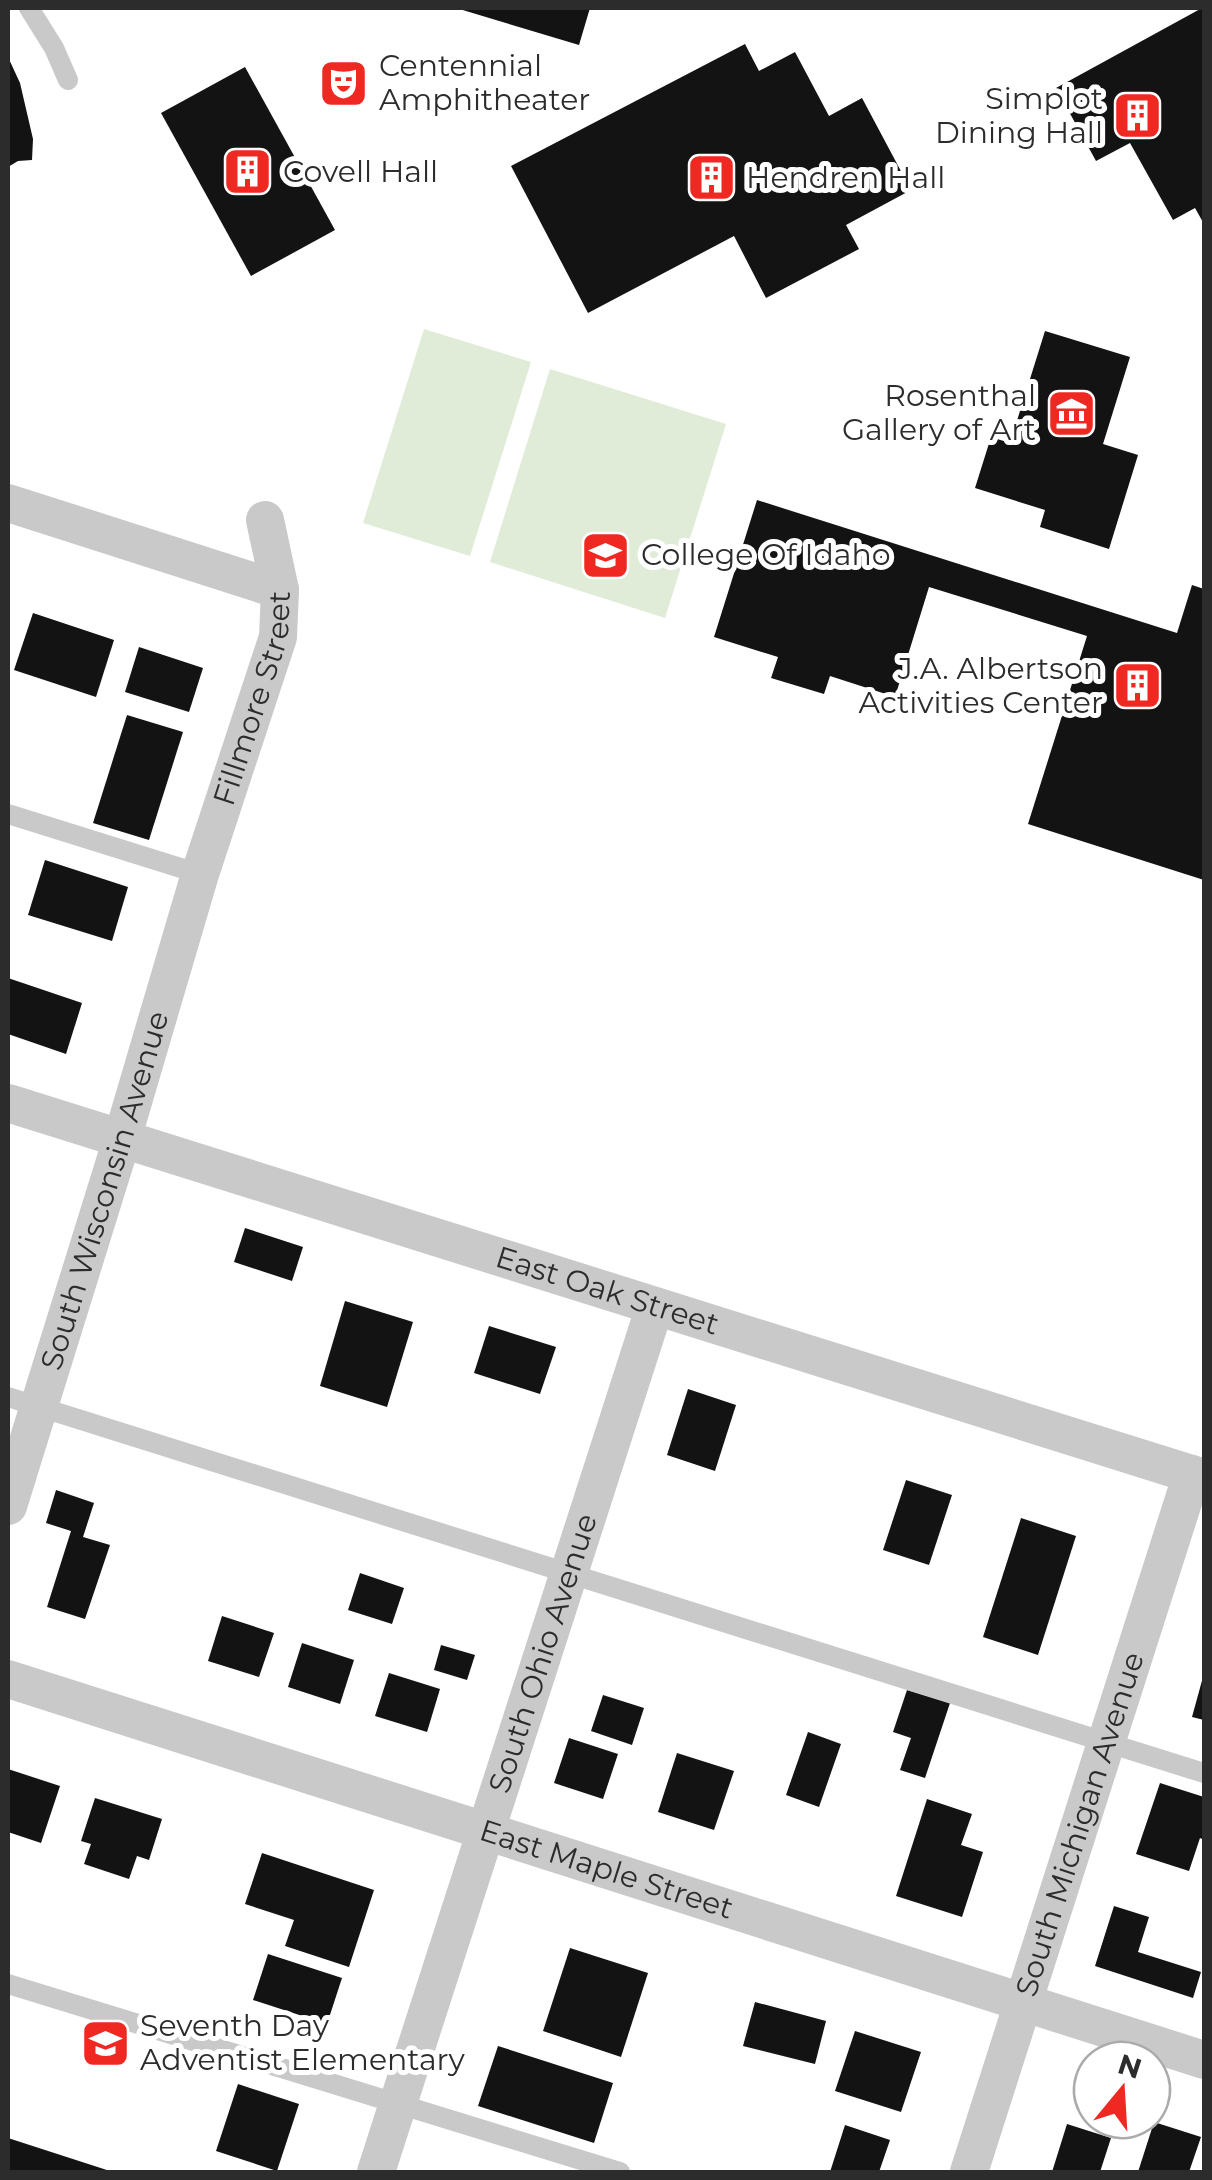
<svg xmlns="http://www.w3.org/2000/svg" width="1212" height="2180" viewBox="0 0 1212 2180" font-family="Montserrat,sans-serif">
	<rect width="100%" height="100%" fill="#fff"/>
	<g fill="#e0ebd8">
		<path d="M424,329L531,362L470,556L363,523Z"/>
		<path d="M550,369L726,424L665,618L490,562Z"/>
	</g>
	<g fill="#131313">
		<path d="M456,8H590L579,45Z"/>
		<path d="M1202,8H1204V224L1195,208L1173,220L1130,143L1096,161L1056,88Z"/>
		<path d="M745,44L759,71L795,52L829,116L862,98L911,190L846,225L859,249L766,298L734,236L588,313L511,166Z"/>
		<path d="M8,57L20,83L33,139L32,160L18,161L8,167Z"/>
		<path d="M245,67L335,230L251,276L161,113Z"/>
		<path d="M1045,331L1130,357L1103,444L1138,455L1109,549L1040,527L1045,510L975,488L991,437L1010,443Z"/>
		<path d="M757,500L1177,633L1192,585L1204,589V880L1028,824L1087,636L929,587L895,697L830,676L824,694L771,678L778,657L714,637Z"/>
		<path d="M33,613L114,640L96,697L14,670Z"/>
		<path d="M139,647L203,668L189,712L125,692Z"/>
		<path d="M127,715L183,732L149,840L93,823Z"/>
		<path d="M45,860L128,887L112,941L28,915Z"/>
		<path d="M8,978L82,1003L66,1054L8,1034Z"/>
		<path d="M245,1228L303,1247L292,1281L234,1262Z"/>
		<path d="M345,1301L413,1322L387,1407L320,1386Z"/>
		<path d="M489,1326L556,1347L540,1394L474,1373Z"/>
		<path d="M688,1389L736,1405L715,1471L667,1455Z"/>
		<path d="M906,1480L952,1495L929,1565L883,1550Z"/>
		<path d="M56,1490L94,1503L83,1537L110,1545L85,1619L47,1607L71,1531L46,1523Z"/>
		<path d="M1021,1518L1076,1536L1038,1655L983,1637Z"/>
		<path d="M360,1573L404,1588L392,1624L348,1610Z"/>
		<path d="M222,1616L274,1633L259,1677L208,1661Z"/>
		<path d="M302,1643L354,1660L340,1704L288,1687Z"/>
		<path d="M441,1645L475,1655L467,1680L434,1670Z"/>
		<path d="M389,1673L440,1689L427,1732L375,1716Z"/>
		<path d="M1203,1677H1204V1720L1192,1717Z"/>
		<path d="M907,1690L950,1703L925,1778L900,1770L911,1738L893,1732Z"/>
		<path d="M603,1695L644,1708L632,1745L591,1731Z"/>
		<path d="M808,1732L841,1744L819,1807L786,1795Z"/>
		<path d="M569,1738L618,1754L603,1799L554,1783Z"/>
		<path d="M677,1753L734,1771L714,1830L658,1812Z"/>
		<path d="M8,1769L60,1786L41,1843L8,1832Z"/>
		<path d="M1160,1783L1204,1797V1840L1200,1838L1189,1871L1136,1854Z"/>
		<path d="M95,1798L162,1819L149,1860L137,1856L129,1879L84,1864L91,1844L81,1841Z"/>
		<path d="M927,1799L972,1814L961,1845L983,1852L962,1917L896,1896Z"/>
		<path d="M262,1853L374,1890L349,1967L285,1946L294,1920L245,1904Z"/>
		<path d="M1114,1906L1149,1917L1138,1952L1201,1972L1193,1998L1095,1966Z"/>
		<path d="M570,1948L648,1973L621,2057L543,2031Z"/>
		<path d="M268,1954L342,1978L327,2024L253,2000Z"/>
		<path d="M755,2002L826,2021L815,2064L743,2046Z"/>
		<path d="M855,2031L921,2052L901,2112L835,2091Z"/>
		<path d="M498,2046L613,2083L594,2143L478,2106Z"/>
		<path d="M238,2084L299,2104L277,2171L216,2151Z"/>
		<path d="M1154,2122L1201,2137L1189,2172H1138Z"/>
		<path d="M1067,2124L1111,2138L1100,2172H1052Z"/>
		<path d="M845,2125L890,2140L879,2172H830Z"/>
		<path d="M8,2138L113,2172H8Z"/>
	</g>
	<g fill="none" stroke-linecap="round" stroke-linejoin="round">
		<g stroke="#c9c9c9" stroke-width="20">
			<path d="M29,8L54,48L68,80"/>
			<path d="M8,814L200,874"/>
			<path d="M8,1397L1204,1773"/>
			<path d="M8,1984L620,2172"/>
		</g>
		<g stroke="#c9c9c9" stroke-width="38">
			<path d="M8,503L280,590"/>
			<path id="s1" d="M8,1103L1204,1478"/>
			<path id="s2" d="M8,1506L122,1139L200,874L278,637L280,590L265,520"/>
			<path id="s3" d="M8,1679L1204,2060"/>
			<path id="s4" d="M376,2172L655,1306"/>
			<path id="s5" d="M969,2172L1192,1474"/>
		</g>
	</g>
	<defs>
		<symbol id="theatre-square" viewBox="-11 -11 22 22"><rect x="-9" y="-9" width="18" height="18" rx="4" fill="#ef2922" stroke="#fff"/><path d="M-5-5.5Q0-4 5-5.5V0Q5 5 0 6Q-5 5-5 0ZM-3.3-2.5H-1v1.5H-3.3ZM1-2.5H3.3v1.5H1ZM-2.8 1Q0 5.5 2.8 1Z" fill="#fff"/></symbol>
		<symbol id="building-square" viewBox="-11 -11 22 22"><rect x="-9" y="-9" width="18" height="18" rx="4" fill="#ef2922" stroke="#fff"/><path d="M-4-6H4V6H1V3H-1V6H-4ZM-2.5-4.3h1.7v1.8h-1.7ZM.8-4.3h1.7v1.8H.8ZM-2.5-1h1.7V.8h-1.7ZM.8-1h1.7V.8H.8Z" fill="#fff"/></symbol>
		<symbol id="museum-square" viewBox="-11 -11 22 22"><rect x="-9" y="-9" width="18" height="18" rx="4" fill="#ef2922" stroke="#fff"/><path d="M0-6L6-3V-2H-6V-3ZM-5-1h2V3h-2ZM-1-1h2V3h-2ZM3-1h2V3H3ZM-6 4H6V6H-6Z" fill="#fff"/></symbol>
		<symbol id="university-square" viewBox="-11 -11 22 22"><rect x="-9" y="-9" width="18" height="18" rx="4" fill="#ef2922" stroke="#fff"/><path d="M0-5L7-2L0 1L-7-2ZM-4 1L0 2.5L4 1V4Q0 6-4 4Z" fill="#fff"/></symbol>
		<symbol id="school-square" viewBox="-11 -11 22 22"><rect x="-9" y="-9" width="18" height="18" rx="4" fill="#ef2922" stroke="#fff"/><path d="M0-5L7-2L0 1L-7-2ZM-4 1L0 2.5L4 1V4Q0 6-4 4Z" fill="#fff"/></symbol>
	</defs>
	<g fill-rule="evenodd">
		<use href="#theatre-square" x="316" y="56" width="55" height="55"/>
		<use href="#building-square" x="1110" y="88" width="55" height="55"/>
		<use href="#building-square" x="220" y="144" width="55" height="55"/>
		<use href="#building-square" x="684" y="150" width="55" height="55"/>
		<use href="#museum-square" x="1044" y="386" width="55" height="55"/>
		<use href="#university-square" x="578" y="528" width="55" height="55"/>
		<use href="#building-square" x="1110" y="658" width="55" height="55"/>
		<use href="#school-square" x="78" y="2016" width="55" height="55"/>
	</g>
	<g text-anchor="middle" stroke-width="10" stroke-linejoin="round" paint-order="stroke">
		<g font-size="30" fill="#2c2c2c" stroke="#fff" text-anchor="start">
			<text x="379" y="76">Centennial<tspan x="379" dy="34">Amphitheater</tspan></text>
			<text x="1103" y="109" text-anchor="end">Simplot<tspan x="1103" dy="34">Dining Hall</tspan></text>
			<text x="283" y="182">Covell Hall</text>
			<text x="746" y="188">Hendren Hall</text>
			<text x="1036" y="406" text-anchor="end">Rosenthal<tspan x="1036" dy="34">Gallery of Art</tspan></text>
			<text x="641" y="565">College Of Idaho</text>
			<text x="1103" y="679" text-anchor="end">J.A. Albertson<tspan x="1103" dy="34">Activities Center</tspan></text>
			<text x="140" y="2036">Seventh Day<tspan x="140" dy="34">Adventist Elementary</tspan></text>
		</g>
		<g font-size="30" fill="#2c2c2c" stroke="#fff">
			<text dy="10" stroke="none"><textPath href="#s2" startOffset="845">Fillmore Street</textPath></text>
			<text dy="10" stroke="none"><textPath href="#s2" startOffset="330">South Wisconsin Avenue</textPath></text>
			<text dy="10" stroke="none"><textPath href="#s1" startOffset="628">East Oak Street</textPath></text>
			<text dy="10" stroke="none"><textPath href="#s4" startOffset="545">South Ohio Avenue</textPath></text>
			<text dy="10" stroke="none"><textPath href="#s5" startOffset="365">South Michigan Avenue</textPath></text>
			<text dy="10" stroke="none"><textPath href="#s3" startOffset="628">East Maple Street</textPath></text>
		</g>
	</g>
	<rect width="1212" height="2180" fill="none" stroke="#2c2c2c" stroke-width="20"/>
	<g transform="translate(1122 2090) rotate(18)"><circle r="48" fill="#ffffff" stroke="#ababab" stroke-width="2.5"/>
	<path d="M0-8L18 38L0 25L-18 38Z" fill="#ef2922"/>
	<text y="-15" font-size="28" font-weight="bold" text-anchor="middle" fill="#2c2c2c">N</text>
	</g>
</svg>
